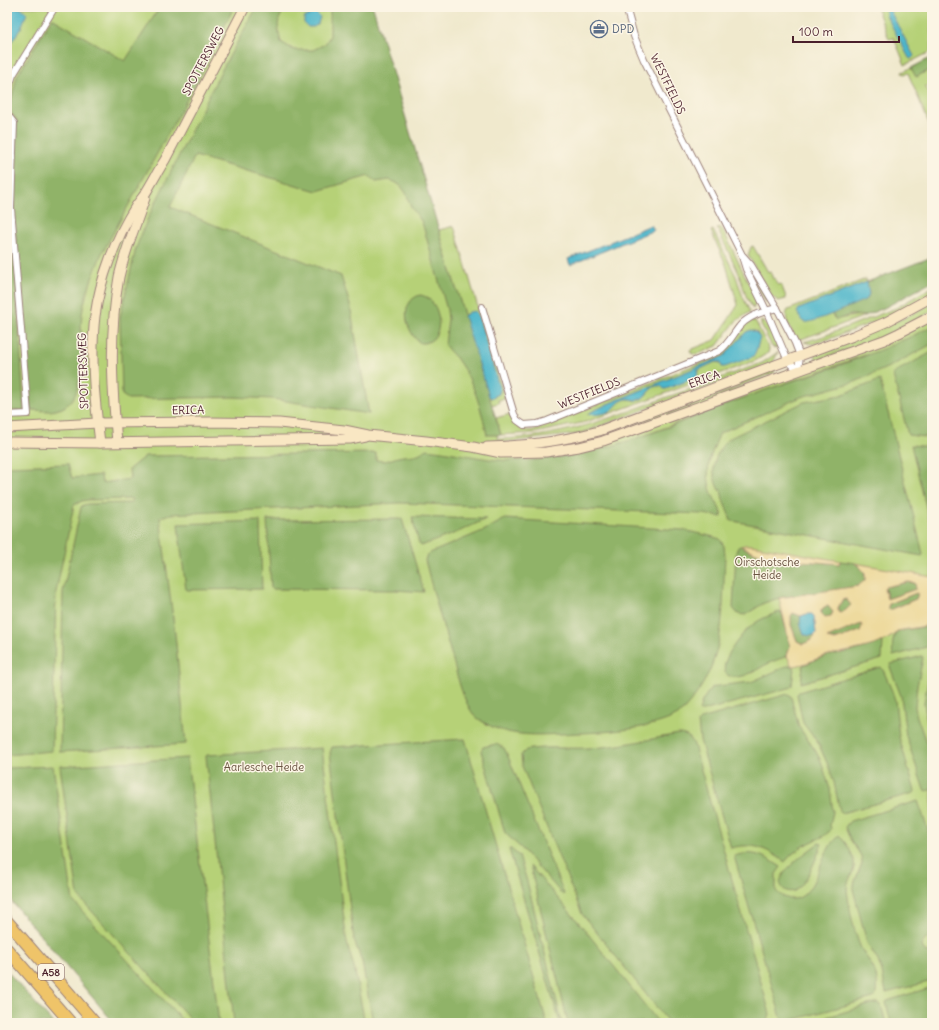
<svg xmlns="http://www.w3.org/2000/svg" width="939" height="1030" viewBox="0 0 939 1030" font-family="Delius,sans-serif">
	<rect width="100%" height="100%" fill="#fcf5e5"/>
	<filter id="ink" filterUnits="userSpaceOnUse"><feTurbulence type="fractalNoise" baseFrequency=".025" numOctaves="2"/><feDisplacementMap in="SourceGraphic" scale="8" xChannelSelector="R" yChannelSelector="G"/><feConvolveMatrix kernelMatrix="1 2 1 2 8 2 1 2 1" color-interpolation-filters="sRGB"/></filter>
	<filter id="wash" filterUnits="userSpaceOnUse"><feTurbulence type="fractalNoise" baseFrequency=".012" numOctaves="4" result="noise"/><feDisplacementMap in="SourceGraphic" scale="16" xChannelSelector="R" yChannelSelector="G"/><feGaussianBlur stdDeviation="0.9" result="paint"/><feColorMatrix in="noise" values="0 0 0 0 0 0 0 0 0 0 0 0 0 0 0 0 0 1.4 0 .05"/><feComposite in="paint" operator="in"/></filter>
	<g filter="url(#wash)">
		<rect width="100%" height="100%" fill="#f0e9cd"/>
		<g fill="#b6d177" stroke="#807851" fill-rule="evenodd">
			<path d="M7,7H365L384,73L498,439C557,438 607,420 662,399C691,389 720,378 748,368L762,363L778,352L773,363L577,434L499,443L557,453L932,319V1023H131L7,872ZM868,354L620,447L557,460H531L543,459L602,449L628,442L718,407Z"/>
			<path d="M876,7H932V51L905,65L894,38L889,39Z"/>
			<path d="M911,68L917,77L927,70L932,79V88L931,87L925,86L932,99V131L908,73L903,74L902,72Z"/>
			<path d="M454,226L505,399L498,400L499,403L491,405L489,396L491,398L500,392L467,313L464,316L439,230Z"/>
			<path d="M719,227L723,230L755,296L756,302L753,309L746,296L739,274L717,228Z"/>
			<path d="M713,230L736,276L743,297L750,312L736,321L717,346L696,355L691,353L690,350L715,340L738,305L726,265L711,231Z"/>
			<path d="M753,246L768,272L770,271L773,279L775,278L778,285L781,284L786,297V299L778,301L771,296L748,255L751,247Z"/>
			<path d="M748,266L765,294L767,302H766L752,279Z"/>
			<path d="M866,279L867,282L799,309L802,321L832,314L834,318C845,320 852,314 865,316L799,340C793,334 782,319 788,310Z"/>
			<path d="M932,287V294L885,318L821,342L812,344L804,342L824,336L896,308Z"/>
			<path d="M932,303V311L895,333L816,360L815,354L904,318Z"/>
			<path d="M753,321L756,322L769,349L768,353L755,361L586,422L535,433L501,435L496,418L510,414C514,427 521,432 535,430L721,354C734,345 738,326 753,321ZM748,331H756C761,339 757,348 754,356L721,363L715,362L698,370L697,375L695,378L666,389C651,379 651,393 641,399C634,403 632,398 626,399C619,401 619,403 614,408C611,411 592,414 588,414L610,403L724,356Z"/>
			<path d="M761,321C771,326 775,338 778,348L772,347L761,325Z"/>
			<path d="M773,369L775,372L687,405L655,421L614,435L560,448H507L554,443Z"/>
		</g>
		<g fill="#90b368" stroke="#6d694a">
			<path d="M160,7H234L201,74L101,255C94,274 85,294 82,314C78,340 92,403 56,410C48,412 39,410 31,410L13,205L16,120L9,109L17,76L52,18L125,61Z"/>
			<path d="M257,7H287C276,19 277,27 281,42L294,50H313L325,44L330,36V7H373L456,288L501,435H487C481,409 475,384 459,362C455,355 449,352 445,345L448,319L447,310L422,222L411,207L406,193L401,186L395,182L389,180L376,182L369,176L317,191L195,156L170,207L341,276L350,305L369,414L273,399L233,397L128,399L122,395L120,317L136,248L147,220L220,73Z"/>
			<path d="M932,57V68L916,77L911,68Z"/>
			<path d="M7,210H8L17,290L24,411H7Z"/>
			<path d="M932,257V282L884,308L865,316L851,315L836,320L832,314L869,294L867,282Z"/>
			<path d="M420,295C443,298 447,345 420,343C406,332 398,302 420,295Z"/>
			<path d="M932,326V344L891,366L855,382L801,397L720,433C711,454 704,468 711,491C714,500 721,508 722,517L703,514L400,503L171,514L160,517L175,634L186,744L60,752L63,592L81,507L83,505L87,504L132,503V499L88,500L82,501L74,505L56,592L52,751L7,755V466L68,464L72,478L101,475L102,483L130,479L129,469L145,456L376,453V460C389,462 387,460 398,457C410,454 416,458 426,449C447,451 468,456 489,459C506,461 526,461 544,459C617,452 683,420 751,395C811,374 876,356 932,326Z"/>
			<path d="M932,352V438L908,435L893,375L897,371Z"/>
			<path d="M880,380L923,554L922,556L733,521L731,520L723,500L721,490H719C709,472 714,451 730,438L804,402L841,395Z"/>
			<path d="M911,445L932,447V532Z"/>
			<path d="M412,517L486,519L458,532L421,546L419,544Z"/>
			<path d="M402,519L424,592L395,590L271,589L267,520Z"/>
			<path d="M505,519L683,530L710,536L720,539L724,546L725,555C722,618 727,664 681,713C657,729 608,732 580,733C550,734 513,740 485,723C479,720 473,715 470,709C461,694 457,674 452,657C443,625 433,593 425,560L427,556L430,553L485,530Z"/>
			<path d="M260,521L262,589L186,590L178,524Z"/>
			<path d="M741,546C771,563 805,560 839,564L840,561L855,563L864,571L865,580L861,585L850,588L779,598L764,603L745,615L738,614L733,608L736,552L738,547Z"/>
			<path d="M908,582L915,583L916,589L887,599L885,587Z"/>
			<path d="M916,593L918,594L916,599L890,610L888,609V606L889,604Z"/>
			<path d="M844,600H847L851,605L846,610L840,613L838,612L839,605Z"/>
			<circle cx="827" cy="612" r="5.5"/>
			<path d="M779,612L782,613L790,646L787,656C780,659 773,661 767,664C758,669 747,677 736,677C707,677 740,635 749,628C757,620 768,616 779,612Z"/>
			<path d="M793,613L801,616L800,618L813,635L816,634C814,640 808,642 803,644L797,641L791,625L790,616Z"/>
			<path d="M861,624L863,626L860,631L839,639H827V637Z"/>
			<path d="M929,626C933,632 929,640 927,647L893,656C892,647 892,639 897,631Z"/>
			<path d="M883,641L882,659L801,683L803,665L825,656L857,650Z"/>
			<path d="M922,656L923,658L917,686L915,707L917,717L932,759V789L927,791L924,790L906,736L901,696L890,667L891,664Z"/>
			<path d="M932,658V734L926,717L924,703Z"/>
			<path d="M787,666H792L794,668L792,686L789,688L699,712L702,701L711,688L717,686L751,682Z"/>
			<path d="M881,667L884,672L892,691L895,700L899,737L915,791L914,793L842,813L840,812L834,782L828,765L818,743L803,723L797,694L799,692Z"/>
			<path d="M788,694L790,695L791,697L799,727L815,750L821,761L830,789L833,812L830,825L831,829L830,831L824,836L803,846L791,855L785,862C767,849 754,842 731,848L700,740L698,722L701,719Z"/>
			<path d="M679,734C687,735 691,737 694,745L770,1014L766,1023H669L582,914L522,766L521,755L526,750C546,746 567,749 588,748C618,747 649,739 679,734Z"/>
			<path d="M465,739L547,1023H373L362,962L354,940L330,753L332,747Z"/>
			<path d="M496,744L504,748L507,754L564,894L563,895L522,849L505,833L481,751L483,747Z"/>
			<path d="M322,748L347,943L350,954L354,967L365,1023H234L206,756L207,755Z"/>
			<path d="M187,758L219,1023H194L78,896L60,766Z"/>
			<path d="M53,766L73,901L185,1023H114L7,896V768Z"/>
			<path d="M918,801L932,841V934L923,942L922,947L925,951L932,954V981L886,993L882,972L878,961L867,943L853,889L855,881L862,863L861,856L850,839L845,827L850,821Z"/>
			<path d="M839,835C846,843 856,857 854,868C850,881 845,882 848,897C850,912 855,935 861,948C864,954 868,959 871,964C877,973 878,983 877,994L873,998L785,1022L782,1021L734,856C754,850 764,856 781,867L776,874V891C780,895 786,899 792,899C813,900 819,862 829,848C831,843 835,839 839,835Z"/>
			<path d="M819,843L822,844C817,855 803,898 787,891C783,890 781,886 780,882C784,867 807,852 819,843Z"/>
			<path d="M509,849H511L519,856L527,881L562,1023H560Z"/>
			<path d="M530,866L581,925L659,1023H568Z"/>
			<path d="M7,971L53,1023H7Z"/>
			<path d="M932,987V1023H891L886,1002L887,1001Z"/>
			<path d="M875,1003H879L881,1005L886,1023H807Z"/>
		</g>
		<g fill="#eeda9e" stroke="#9c7c64" fill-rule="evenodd">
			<path d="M745,545H751L840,561L839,564C805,560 771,563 741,546Z"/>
			<path d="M855,563L932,577V625L897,631C886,647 842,652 825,656C812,660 806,665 792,666L787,656L790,646L779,598L858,586L865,580V573L859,566ZM908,582L915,583L916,589L887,599L884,589L885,587ZM916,593L918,594L916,599L890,610L888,609V606L889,604ZM846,599L851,605L846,610L840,613L838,612V608L842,600ZM828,606L833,612L831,616L825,617L821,613V610L824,607ZM793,613L801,616L807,614L815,622C815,636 818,638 803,644L797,641L791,625V616ZM861,624L862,626L860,631L835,640L827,638Z"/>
		</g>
		<g fill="#4cb5ca" stroke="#4b6a7a">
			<path d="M7,7L21,8L27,13L21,28L10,44L7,42Z"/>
			<path d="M883,7H888L914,56L911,59L909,58L886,15V11Z"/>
			<path d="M315,12L320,17L318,24L314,27H308L304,23V18Z"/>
			<path d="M651,225L654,230L570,265L568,259L605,244H608L610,242Z"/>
			<path d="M867,282L869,294L867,299C857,303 811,325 804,322C801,321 799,315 797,312L799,309Z"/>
			<path d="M475,311L478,315L500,390L499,394L491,398L489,396L464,316L469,312Z"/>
			<path d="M751,330L757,333L760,338L755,354L752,357L725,367H722L720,362H715L698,370L697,377L695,378L666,389H664L661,386C651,384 648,395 641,399C635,402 632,398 626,399C618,402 619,403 614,408C608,415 594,415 587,414L610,403L724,356L746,332Z"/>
			<path d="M807,614H812L814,616L816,633C813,637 808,636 804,634L800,623L801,616Z"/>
		</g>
	</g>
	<g filter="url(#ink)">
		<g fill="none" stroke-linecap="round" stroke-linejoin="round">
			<defs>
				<g id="street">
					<path d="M626,7L634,36L644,60L741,253L746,269L766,310L788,361L798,370"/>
					<path d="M7,93L13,75L55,7"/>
					<path d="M7,114L14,123L11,208L28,414L7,415"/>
					<path d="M743,256L751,265L777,308L795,343L800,356L798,370"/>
					<path d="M482,307L514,414L517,420L524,425L537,424L547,421L719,351C728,345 732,336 739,327C747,316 764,311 777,308"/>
				</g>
				<g id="secondary">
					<path d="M7,428L98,423L210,422L279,423L344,430L368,435L426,441L473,447L501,453L546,452L579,447L603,441L884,340L899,333L932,316"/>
					<path d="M7,442L100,443L350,439L365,436"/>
					<path d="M117,442C112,388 109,331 119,277C125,250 136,225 145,198"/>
					<path d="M100,443C95,401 90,358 95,316C100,279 116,237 136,206C140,200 145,195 148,189C154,179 159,169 165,160C192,109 218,58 245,7"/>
					<path d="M487,447C526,446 563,441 599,431L853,336L886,322L932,297"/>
				</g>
				<g id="highway">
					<path d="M7,921L95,1023"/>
					<path d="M7,949L71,1023"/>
				</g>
			</defs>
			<use href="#street" stroke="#9d847c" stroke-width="8"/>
			<use href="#secondary" stroke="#9d847c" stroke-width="11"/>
			<use href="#highway" stroke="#9d847c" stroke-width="13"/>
			<use href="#street" stroke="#fff" stroke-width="6"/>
			<use href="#secondary" stroke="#f9e7c3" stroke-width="9"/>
			<use href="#highway" stroke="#efc469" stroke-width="11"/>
		</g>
	</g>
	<defs>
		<symbol id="office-ring" viewBox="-11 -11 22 22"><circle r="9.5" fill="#fcf5e5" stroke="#5c6f8a" stroke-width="1.5"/><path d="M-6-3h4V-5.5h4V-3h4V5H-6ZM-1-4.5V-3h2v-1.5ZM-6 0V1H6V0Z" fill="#5c6f8a"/></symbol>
	</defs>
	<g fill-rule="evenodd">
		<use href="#office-ring" x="589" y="19" width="20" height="20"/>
	</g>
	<g text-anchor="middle" stroke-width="3" stroke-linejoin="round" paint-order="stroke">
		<rect fill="#fcf5e5" stroke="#7f5f63" stroke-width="1" x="38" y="964" width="26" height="16" rx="3"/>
		<g font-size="10" font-weight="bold" fill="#4a1f2b">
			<text x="51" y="976">A58</text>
		</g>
		<g font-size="11" fill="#4e5e75" stroke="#fcf5e5" text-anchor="start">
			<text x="612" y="33">DPD</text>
		</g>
		<g font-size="11" fill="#4a1f2b" stroke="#fcf5e5">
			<text transform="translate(203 61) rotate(-62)" y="4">SPOTTERSWEG</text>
			<text transform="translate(668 84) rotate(64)" y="4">WESTFIELDS</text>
			<text transform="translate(83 371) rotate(-92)" y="4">SPOTTERSWEG</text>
			<text transform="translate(704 379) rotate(-20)" y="4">ERICA</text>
			<text transform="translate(589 393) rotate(-22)" y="4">WESTFIELDS</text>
			<text transform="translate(188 410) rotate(-1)" y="4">ERICA</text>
		</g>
		<g font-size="11" fill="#6a5442" stroke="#fcf5e5">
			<text x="767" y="566">Oirschotsche<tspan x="767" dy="13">Heide</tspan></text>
			<text x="264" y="771">Aarlesche Heide</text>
		</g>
	</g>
	<rect width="939" height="1030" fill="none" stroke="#fcf5e5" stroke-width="24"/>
	<path d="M793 36v6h106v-6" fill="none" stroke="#4a1f2b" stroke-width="2"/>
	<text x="799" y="36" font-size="12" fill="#4a1f2b" stroke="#fcf5e5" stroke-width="3" paint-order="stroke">100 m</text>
</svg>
